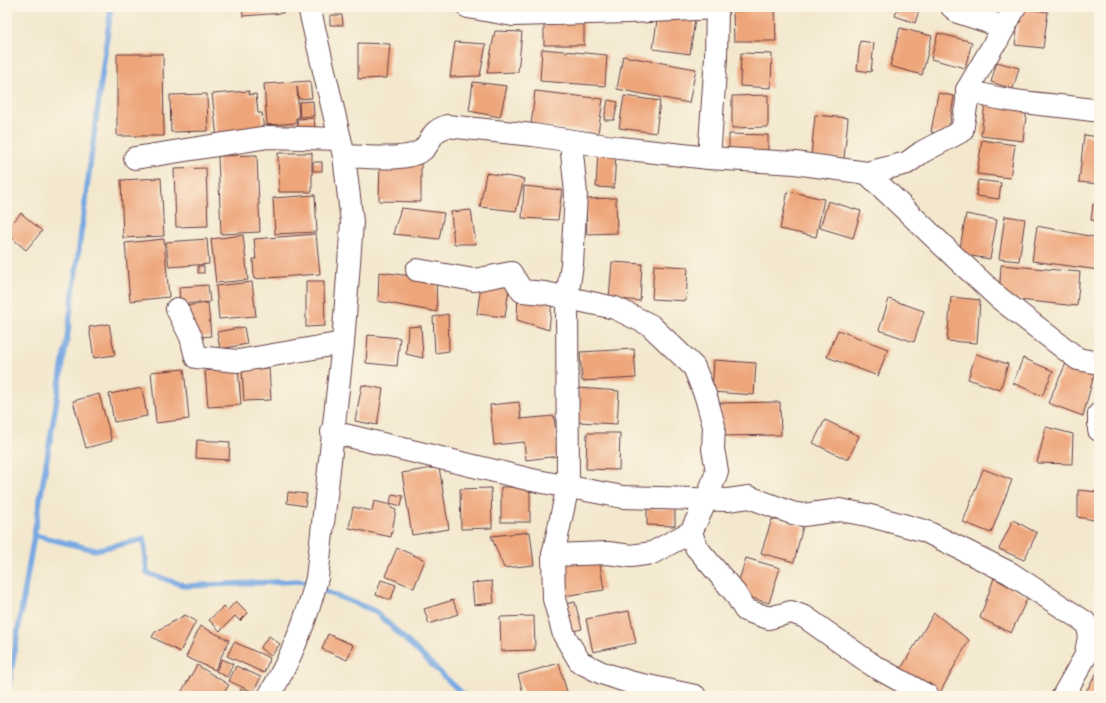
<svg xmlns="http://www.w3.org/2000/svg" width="1106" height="703" viewBox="0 0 1106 703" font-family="'Gochi Hand',sans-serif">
	<rect width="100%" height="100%" fill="#fcf5e5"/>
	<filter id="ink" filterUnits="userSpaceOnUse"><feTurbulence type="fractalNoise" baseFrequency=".025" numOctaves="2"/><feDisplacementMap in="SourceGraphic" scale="8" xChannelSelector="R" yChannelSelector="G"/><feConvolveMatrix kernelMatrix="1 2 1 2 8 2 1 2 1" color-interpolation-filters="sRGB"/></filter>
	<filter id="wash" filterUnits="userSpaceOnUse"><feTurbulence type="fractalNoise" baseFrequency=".012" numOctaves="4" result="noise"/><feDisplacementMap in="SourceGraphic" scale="16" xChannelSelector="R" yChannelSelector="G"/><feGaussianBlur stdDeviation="0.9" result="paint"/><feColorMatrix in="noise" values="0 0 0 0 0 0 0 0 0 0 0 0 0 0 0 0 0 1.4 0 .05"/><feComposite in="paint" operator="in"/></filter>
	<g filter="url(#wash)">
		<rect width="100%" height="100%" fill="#f3e8ce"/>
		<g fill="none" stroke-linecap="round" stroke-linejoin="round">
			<g stroke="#77a8e2" stroke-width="5.5">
				<path d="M34,535L95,550L144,539L147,573L186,586L301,581L312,585"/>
				<path d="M319,589L375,611L465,696"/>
				<path d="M7,696L67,339L111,7"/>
			</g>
		</g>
		<g id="blocks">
			<g fill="#eea57a">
				<path d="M242,7H283V13L243,16Z"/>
				<path d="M898,7H920L915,23L895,16Z"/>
				<path d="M1020,8L1048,12L1043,48L1015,45Z"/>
				<path d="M775,10L776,41H734L733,11Z"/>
				<path d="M658,13L695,19L690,54L653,49Z"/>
				<path d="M330,15H342L343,25H330Z"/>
				<rect x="544" y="16" width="40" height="29"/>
				<path d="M900,28L932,36L922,75L890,66Z"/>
				<path d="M495,31L522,32L518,72L487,73Z"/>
				<path d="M938,33L972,42L965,68L931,59Z"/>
				<path d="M860,41L874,43L871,72L857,70Z"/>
				<path d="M455,42L486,44L480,76L450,77Z"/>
				<path d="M358,43L390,44L387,78L358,79Z"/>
				<path d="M542,49L607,55L605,86L540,81Z"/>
				<path d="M741,53L772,54L771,88L740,86Z"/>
				<path d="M117,54H163L164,136H117Z"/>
				<path d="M623,56L696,69L689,103L617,89Z"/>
				<path d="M997,62L1019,68L1013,89L991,82Z"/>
				<path d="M310,81L312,98L299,99L297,87L299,118H296V123L267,125L264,84Z"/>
				<path d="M473,82L507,86L500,117L469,111Z"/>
				<path d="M249,91V95L256,94L258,113H262L264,132L217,138L212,94Z"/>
				<path d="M535,91L603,99L598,133L531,125Z"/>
				<path d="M938,93L954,96L948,135L931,132Z"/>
				<path d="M207,94L208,131L171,132L170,95Z"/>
				<path d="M768,95V127L732,128V96Z"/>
				<path d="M624,96L660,101L656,133L619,128Z"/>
				<path d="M608,100L618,102L614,120H604Z"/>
				<path d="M313,101L314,116L300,117L299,102Z"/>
				<path d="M985,103L1027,108L1023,141L981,136Z"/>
				<path d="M815,115L848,118L844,159L811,156Z"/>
				<path d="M314,118L315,128L298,129L297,119Z"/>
				<path d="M1097,118L1099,119V133L1095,132Z"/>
				<path d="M729,134L768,135V153L729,152Z"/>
				<path d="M1084,135L1099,137V184L1079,182Z"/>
				<path d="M982,140L1015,145L1010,178L977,174Z"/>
				<path d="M598,151L616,152L614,188L596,187Z"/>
				<path d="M278,153H312V192H279Z"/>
				<path d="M257,155L260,232L221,234L218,156Z"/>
				<path d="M380,161L421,162V202L379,201Z"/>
				<rect x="313" y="162" width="9" height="9"/>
				<path d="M206,168L208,226L176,227L174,169Z"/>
				<path d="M486,173L524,179L516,211L480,207Z"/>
				<path d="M161,178L164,236L123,238L121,180Z"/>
				<path d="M978,180L1001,183L999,199L976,196Z"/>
				<path d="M524,186L562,190L558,220L522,218Z"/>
				<path d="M788,191L824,199L816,237L780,229Z"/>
				<path d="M315,195L317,232L275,234L273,198Z"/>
				<path d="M616,198L617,233L587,234L586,199Z"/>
				<path d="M828,201L861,211L853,238L820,228Z"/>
				<path d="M1093,204L1099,205V221L1091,220Z"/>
				<path d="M401,208L444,213L439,239L393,234Z"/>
				<path d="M471,210L476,244H454L451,212Z"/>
				<path d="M21,213L42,231L26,250L7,234V229Z"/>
				<path d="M966,214L997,220L990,259L959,254Z"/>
				<path d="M1005,216L1025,219L1019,261L999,259Z"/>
				<path d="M1037,226L1099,238V270L1032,261Z"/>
				<path d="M316,234L320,274L254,279L253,259H256L254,239Z"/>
				<path d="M243,235L248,280L216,283L211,239Z"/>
				<path d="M164,239L169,297L130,301L125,243Z"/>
				<path d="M207,239L209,264L169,267L166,242Z"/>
				<path d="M612,262L642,264L640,301L609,298Z"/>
				<path d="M654,265L688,267L686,301L652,299Z"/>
				<path d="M1001,265L1080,272L1077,306L999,298Z"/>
				<rect x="198" y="266" width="6" height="7"/>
				<path d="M379,272L436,279L437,312L378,301Z"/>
				<path d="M511,273L505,317L477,314L481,285Z"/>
				<path d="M306,281H324L325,326L306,327Z"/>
				<path d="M252,282L256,316L219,319L216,286Z"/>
				<path d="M208,285L210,302L180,304L179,287Z"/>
				<path d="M518,288L553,291L549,330L517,320Z"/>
				<path d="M951,297L980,300L977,343L947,341Z"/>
				<path d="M889,299L924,311L914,342L879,330Z"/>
				<path d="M208,303L211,336L180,339L177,307Z"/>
				<path d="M448,314L449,351L435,353L433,317Z"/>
				<path d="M109,324L115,355L94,358L89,327Z"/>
				<path d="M421,326L423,358L406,354L408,327Z"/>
				<path d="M244,327L247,344L220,349L217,332Z"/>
				<path d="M838,330L888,349L878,376L827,357Z"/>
				<path d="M368,335L400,338L397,366L366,363Z"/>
				<path d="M634,349L636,378L582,381L580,352Z"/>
				<path d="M976,354L1008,364L1000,390L968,379Z"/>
				<path d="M1023,358L1053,371L1042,396L1013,383Z"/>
				<path d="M1068,359L1095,371L1083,416L1048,403Z"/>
				<path d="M714,360L756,363L754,395L712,392Z"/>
				<path d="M238,368L241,405L208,407L205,371Z"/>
				<path d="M269,368L271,400L244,401L242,370Z"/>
				<path d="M184,369L189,419L156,423L151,372Z"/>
				<path d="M362,385L383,389L377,425L355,421Z"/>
				<path d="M142,388L147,416L114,422L109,394Z"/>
				<path d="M579,388L619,391L617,424L578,422Z"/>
				<path d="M99,394L112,441L86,448L73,401Z"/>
				<path d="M519,402L521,419L554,416L558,456L526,460L524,442L494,445L490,405Z"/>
				<path d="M780,402L781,435L721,436L720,403Z"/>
				<path d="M825,420L859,436L848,460L813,443Z"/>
				<path d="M1046,427L1073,434L1072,464L1037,463Z"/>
				<path d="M587,433H620L619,470L586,469Z"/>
				<path d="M197,440L230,442L229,460L196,458Z"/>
				<path d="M439,467L449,529L412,535L402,473Z"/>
				<path d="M983,469L1012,480L991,533L963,522Z"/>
				<rect x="501" y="487" width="29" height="35"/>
				<path d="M491,488L492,528L461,529L460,489Z"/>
				<path d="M1078,490L1099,492V521L1078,517Z"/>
				<path d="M288,492L307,494L305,506L287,503Z"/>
				<path d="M392,494L403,496L401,506L390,503Z"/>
				<path d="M374,501L391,505V508L396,510L391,537L349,528L353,507L372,511Z"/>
				<path d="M647,509H675V526L647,525Z"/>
				<path d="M772,519L803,526L794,562L761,553Z"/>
				<path d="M1013,520L1037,533L1024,560L999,549Z"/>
				<path d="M530,532L534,565L504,568L491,536Z"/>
				<path d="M397,548L425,560L414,588L385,576Z"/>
				<path d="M599,558L604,590L563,596L559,564Z"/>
				<path d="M746,558L780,568L769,603L735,593Z"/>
				<path d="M994,578L1028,597L1011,633L980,618Z"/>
				<path d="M381,580L396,585L391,600L376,595Z"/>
				<path d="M492,581L494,603L474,605L472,583Z"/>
				<path d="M453,600L458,614L429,624L424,609Z"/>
				<path d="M236,601L248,613L240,621L235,616L220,631L209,620L224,606L228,610Z"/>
				<path d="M575,602L582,629L568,632L561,605Z"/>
				<path d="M629,611L636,643L593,652L586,619Z"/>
				<path d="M934,613L969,640L938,696L899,672Z"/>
				<path d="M185,615L196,621L180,652L152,637L155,632Z"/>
				<path d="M534,616L535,650L501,651L500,617Z"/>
				<path d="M200,626L229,640L215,670L186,657Z"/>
				<path d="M328,634L353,645L347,660L322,649Z"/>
				<path d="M269,636L280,644L271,656L260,648Z"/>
				<path d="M234,642L270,658L264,673L227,656Z"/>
				<path d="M222,659L233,664L227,677L216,671Z"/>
				<path d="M559,663L567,692L553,696H524L518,675Z"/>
				<path d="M197,665L229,685L222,696H179Z"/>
				<path d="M236,666L261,677L253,692L229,681Z"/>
				<path d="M1099,669V696H1086L1084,695Z"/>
				<path d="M241,689L252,694V696L238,695Z"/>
			</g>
		</g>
	</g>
	<g filter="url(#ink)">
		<use href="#blocks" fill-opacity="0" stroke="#633d43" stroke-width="1"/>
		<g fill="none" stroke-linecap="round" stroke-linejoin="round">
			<defs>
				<g id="minor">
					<path d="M468,7L513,15L629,12L717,8"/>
					<path d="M997,41L1015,7"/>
					<path d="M967,90C1008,104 1055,104 1099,111"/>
					<path d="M571,142L576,194L572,264L567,298L568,486L553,555L554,599L564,635L580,662L602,673L629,682L695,696"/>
					<path d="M344,156C364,156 404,162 421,151C433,143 427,133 447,126L533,135L620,148L709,158L795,163L867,173L907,163L922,152L962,131L967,101V90L1004,27L958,12L952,7"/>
					<path d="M135,158L268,137L340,139"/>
					<path d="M709,158L716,57L717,7"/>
					<path d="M867,173L957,259L999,298L1078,359L1099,363"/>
					<path d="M417,270L474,280L511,273L522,291L545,293L615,308L650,325L694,367L706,397L714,426L713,449L717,471L707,499L691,532L696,547L735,593L745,610L769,618L791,612L805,617L874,666L928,696"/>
					<path d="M177,309L191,337L196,357L238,361L343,343"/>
					<path d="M1099,414V430"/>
					<path d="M332,432L532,480L623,497L728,500L749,497L792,513L803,515L840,510L867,515L925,531L1010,573L1085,622L1090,632L1085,657L1063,696"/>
					<path d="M553,555L608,553L631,556L652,553L691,532"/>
					<path d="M269,696C290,660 307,619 317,578L343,343L352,222L344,156L309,7"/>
				</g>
			</defs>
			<use href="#minor" stroke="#633d43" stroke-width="24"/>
			<use href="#minor" stroke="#fff" stroke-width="22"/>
		</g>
	</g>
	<rect width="1106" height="703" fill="none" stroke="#fcf5e5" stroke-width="24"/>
</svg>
